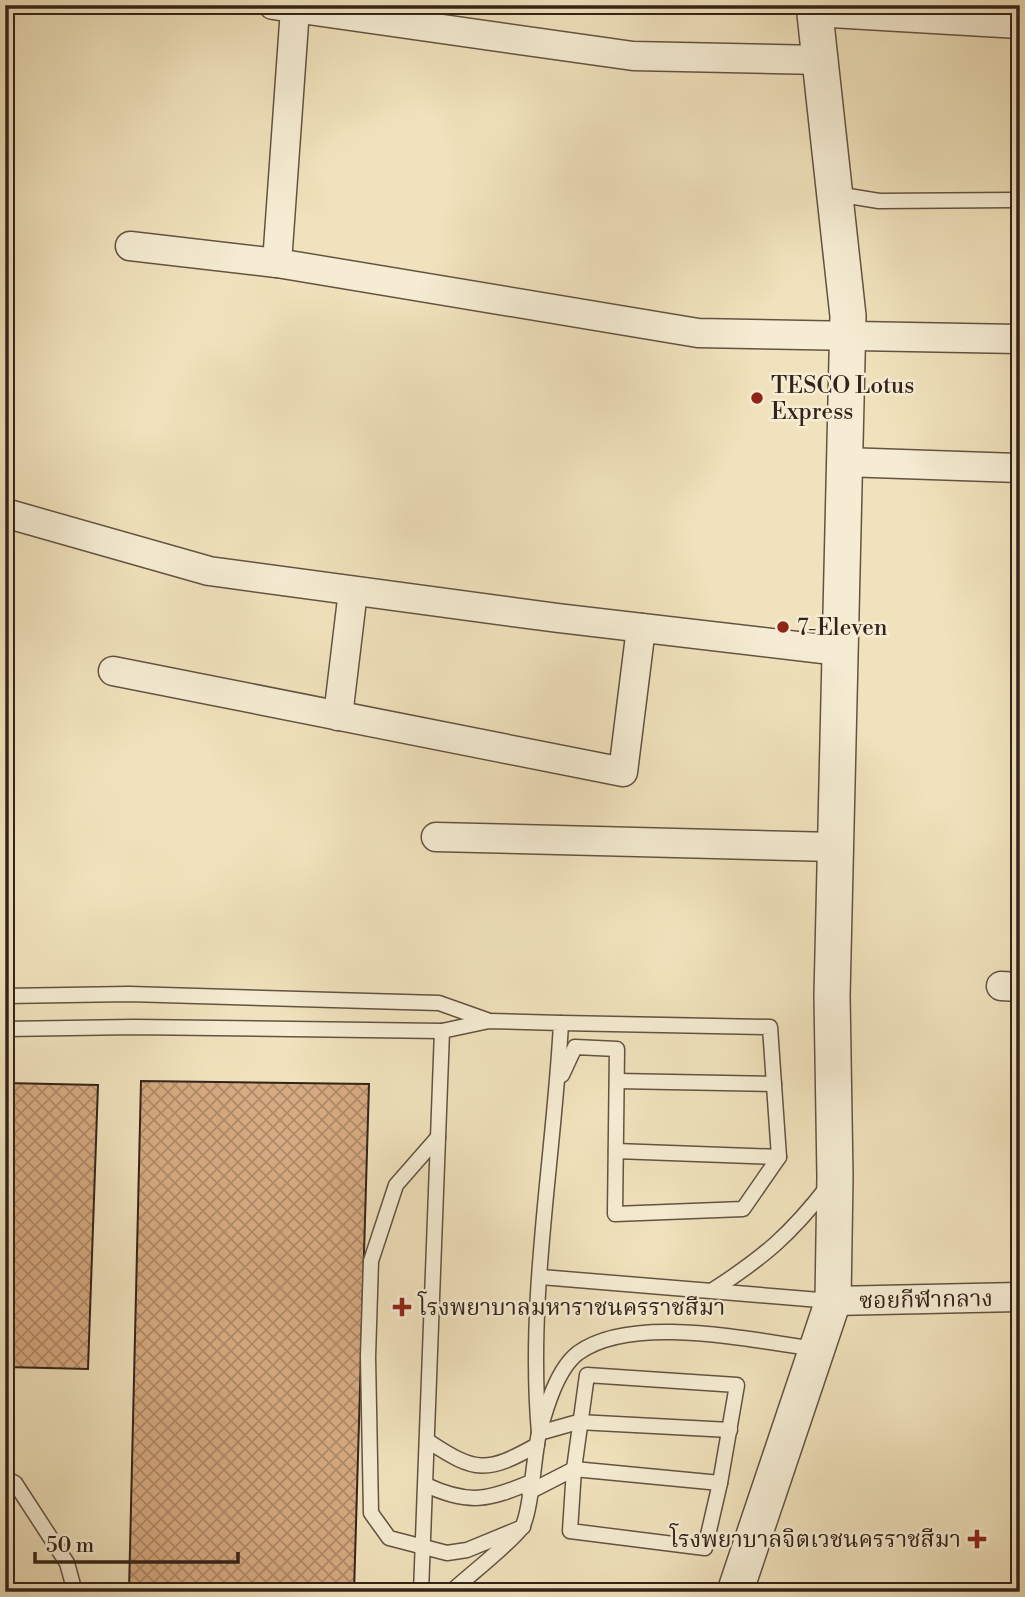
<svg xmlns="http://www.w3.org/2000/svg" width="1025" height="1597" viewBox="0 0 1025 1597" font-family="'Libre Bodoni','Noto Serif Thai',serif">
	<defs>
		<pattern id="building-cross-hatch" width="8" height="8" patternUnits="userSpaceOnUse" patternTransform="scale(1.75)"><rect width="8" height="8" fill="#d7aa81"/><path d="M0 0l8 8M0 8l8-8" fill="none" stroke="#af8a69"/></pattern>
	</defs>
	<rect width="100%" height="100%" fill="#f0e2bc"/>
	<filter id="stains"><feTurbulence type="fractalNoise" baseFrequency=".00286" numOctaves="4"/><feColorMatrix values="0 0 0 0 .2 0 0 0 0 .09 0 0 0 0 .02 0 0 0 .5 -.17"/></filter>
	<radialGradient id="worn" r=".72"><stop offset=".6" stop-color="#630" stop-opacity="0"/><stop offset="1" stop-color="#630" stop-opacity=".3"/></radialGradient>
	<g fill="url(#building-cross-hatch)" stroke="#34231a" stroke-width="2">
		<path d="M141,1081L369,1084L354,1592H129Z"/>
		<path d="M5,1083L98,1085L88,1369L5,1367Z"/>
	</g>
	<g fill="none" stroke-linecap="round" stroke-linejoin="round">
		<defs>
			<g id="service">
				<path d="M836,194L879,201L1013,200"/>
				<path d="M5,996L129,994L439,1003L487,1020"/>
				<path d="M561,1023L770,1027L779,1157L743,1209L615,1214L617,1049L575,1047L562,1075"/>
				<path d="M5,1029L134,1027L442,1031"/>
				<path d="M617,1081L774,1084"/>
				<path d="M438,1137L396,1185L371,1261L368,1357L371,1513L389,1538L447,1553L467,1550L523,1527"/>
				<path d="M616,1151L779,1157"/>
				<path d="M541,1277L832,1301"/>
				<path d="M713,1290C764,1257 790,1235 828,1186"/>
				<path d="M587,1375L737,1385L720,1483L574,1469Z"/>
				<path d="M539,1433L578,1422L730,1430"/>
				<path d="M428,1441C476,1473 487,1473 537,1445"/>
				<path d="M574,1469L570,1531L705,1548L720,1483"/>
				<path d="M5,1478L15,1483L67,1563L75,1592"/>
				<path d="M426,1485C469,1505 489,1500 531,1482"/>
				<path d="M529,1492L574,1469"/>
				<path d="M421,1592L442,1031L489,1021L561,1023C554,1159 527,1297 539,1433"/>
				<path d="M451,1592C467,1577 512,1542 522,1527C531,1513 534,1454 539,1433C546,1408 557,1369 578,1353C633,1313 753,1341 817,1349"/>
			</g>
			<g id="minor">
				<path d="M273,5L633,56L821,60"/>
				<path d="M814,12L1020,24"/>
				<path d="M130,246L277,263L698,333L1020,339"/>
				<path d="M277,263L295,9"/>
				<path d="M844,462L1020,468"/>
				<path d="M5,513L209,571L558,618L840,651"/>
				<path d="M113,671L623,772L641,628"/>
				<path d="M338,716L353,591"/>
				<path d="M436,837L835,847"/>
				<path d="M1001,986L1020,987"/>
				<path d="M833,1301L1020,1297"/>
			</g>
			<path id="tertiary" d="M735,1592L833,1301L835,1177L832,996L848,316L814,5"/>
		</defs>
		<use href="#service" stroke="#635342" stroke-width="17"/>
		<use href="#minor" stroke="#635342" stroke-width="31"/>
		<use href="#tertiary" stroke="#635342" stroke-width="38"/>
		<use href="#service" stroke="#f5ecd3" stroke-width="14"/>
		<use href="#minor" stroke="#f5ecd3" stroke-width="28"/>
		<use href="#tertiary" stroke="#f5ecd3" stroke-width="35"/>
	</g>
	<g fill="#8f2418" stroke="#f5ecd3" stroke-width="2.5">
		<circle cx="757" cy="398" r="7"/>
		<circle cx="783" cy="627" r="7"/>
		<path d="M398.5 1296.5h7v7h7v7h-7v7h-7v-7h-7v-7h7z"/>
		<path d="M973.5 1528.5h7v7h7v7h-7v7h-7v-7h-7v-7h7z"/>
	</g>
	<g text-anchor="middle" stroke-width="5" stroke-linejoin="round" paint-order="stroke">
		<g font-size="23" fill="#34231a" stroke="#f5ecd3" text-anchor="start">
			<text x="771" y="393">TESCO Lotus<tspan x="771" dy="26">Express</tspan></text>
			<text x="797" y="635">7-Eleven</text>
			<text x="418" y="1315">โรงพยาบาลมหาราชนครราชสีมา</text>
			<text x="961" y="1547" text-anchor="end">โรงพยาบาลจิตเวชนครราชสีมา</text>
		</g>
		<g font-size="23" fill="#34231a" stroke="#f5ecd3">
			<text transform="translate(926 1299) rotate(-1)" y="8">ซอยกีฬากลาง</text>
		</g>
	</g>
	<rect width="1025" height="1597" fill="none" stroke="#f0e2bc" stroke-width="28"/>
	<rect x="7" y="7" width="1011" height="1583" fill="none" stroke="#34231a" stroke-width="3.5"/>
	<rect x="14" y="14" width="997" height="1569" fill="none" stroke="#34231a" stroke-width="2"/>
	<path d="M35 1552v10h203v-10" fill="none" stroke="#34231a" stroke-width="3.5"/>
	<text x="46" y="1552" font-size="21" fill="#34231a" stroke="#f5ecd3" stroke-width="5" paint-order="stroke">50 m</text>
	<rect width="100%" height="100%" filter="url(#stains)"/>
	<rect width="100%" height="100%" fill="url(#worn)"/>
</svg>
